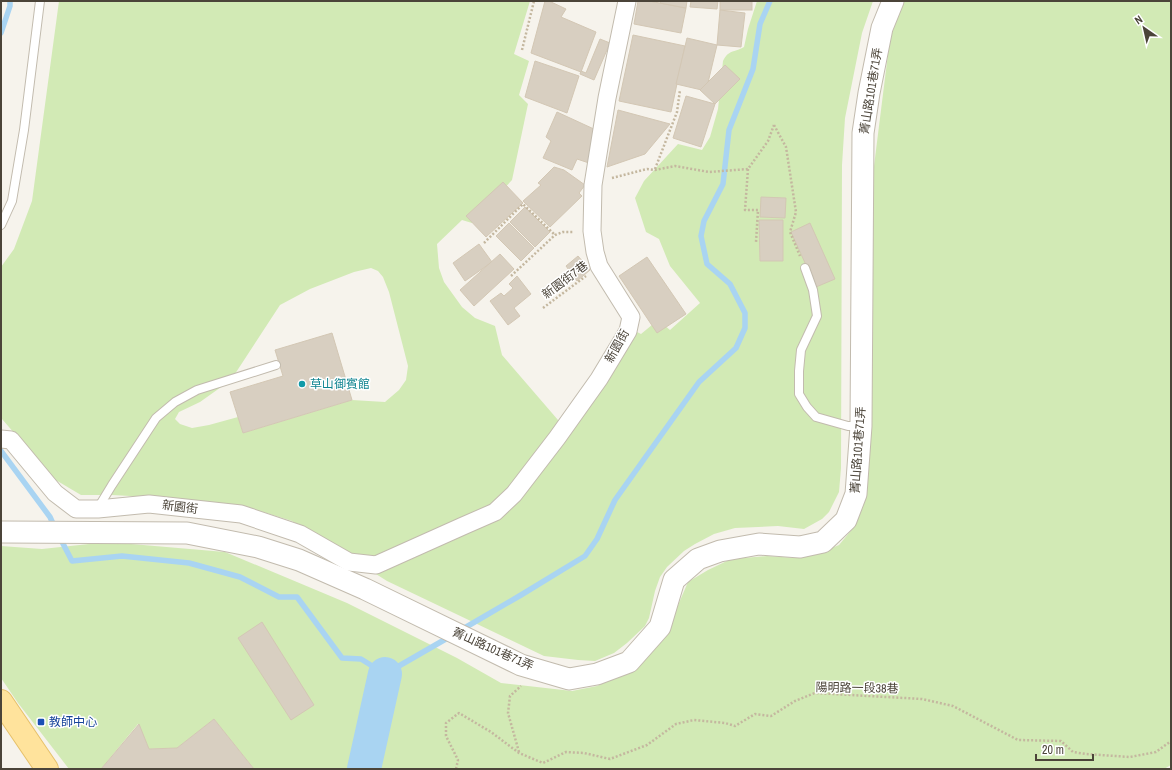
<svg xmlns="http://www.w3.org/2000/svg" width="1172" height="770" viewBox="0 0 1172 770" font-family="'Archivo Narrow','Noto Sans TC',sans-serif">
	<rect width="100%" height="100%" fill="#f6f3ec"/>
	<g fill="#d2eab5" fill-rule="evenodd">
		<path d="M59,1H530L514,54L529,61L519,95L528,104L512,180L472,223L462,220L437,244L439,268L444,282L462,307L475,318L495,326L502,355L558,420L575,424L633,330L641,334L658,320L670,330L700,303L670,266L659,239L646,232L635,198L644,181L678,144L702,150L710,137L718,109L723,61C729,49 734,53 744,47L748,29L757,1H873L862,33L845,118L842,165L841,468L839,492L829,512L822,519L804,529L778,526L735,528L714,534L695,544L684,551L667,567L660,577L655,591L649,618L645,626L627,643L614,653L595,661L578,660L544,656L387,581L292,521L244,506L166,498L112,495H81L54,479L2,419L1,415V267L14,249L32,201ZM371,268L378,271L383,277L389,292L408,366L406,380L399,390L385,402L352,400L243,433L238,417L209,425L192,428L180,424L175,419L179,412L200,402L231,380L280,305L310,289L354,272Z"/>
		<path d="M904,1H1171V765L1164,769H254L214,719L177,748L149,749L138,724L101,769H69L18,703L1,678V546L42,549L108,542L225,552L347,603L457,658L501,683L572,691L597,686L638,666L666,633L688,582L708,570L731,559L767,556L796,558L822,552L839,545L854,527L868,337L873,174L890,38Z"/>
	</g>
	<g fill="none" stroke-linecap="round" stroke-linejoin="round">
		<g stroke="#a9d4f2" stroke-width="5.5">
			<path d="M1,33L10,6V1"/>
			<path d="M1,451L50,517L55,528"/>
			<path d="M59,536L72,561L122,556L189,563L240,577L279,597H297L342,658L361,659L385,674L451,636"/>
			<path d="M461,630L521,595L585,556L597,539L615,500L699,382L736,348L745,328V313L730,284L707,264L701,236L704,221L723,184L729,130L753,69L760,24L770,1"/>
		</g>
		<path stroke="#a9d4f2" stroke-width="34" d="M364,769L385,674"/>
	</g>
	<g fill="#d8cfc1" stroke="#d3c7b4">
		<path d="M545,1H549L566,9L561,17L596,32L581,72L531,53Z"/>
		<path d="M638,1H649L686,8L681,33L634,24Z"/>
		<path d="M661,1H687L686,8L660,3Z"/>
		<path d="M691,1H718L717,9L690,7Z"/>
		<rect x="720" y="1" width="32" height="9"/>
		<path d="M720,10L745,13L741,47L717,45Z"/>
		<path d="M633,35L685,46L671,112L619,101Z"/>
		<path d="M687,38L717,45L706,91L676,84Z"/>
		<path d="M600,39L610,43L594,80L580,74L581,71L586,73Z"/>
		<path d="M535,61L579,76L567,113L525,97Z"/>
		<path d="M725,65L740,79L715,104L700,90Z"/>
		<path d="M686,96L715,104L701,147L673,138Z"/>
		<path d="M618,110L670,124L645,154L607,167Z"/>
		<path d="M557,112L596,130L589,163L577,159L572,170L543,158L551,141L546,137Z"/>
		<path d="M554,167L564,170L585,185L579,193L582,196L550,227L523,201L541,185L538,183Z"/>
		<path d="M503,182L523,203L486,237L466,216Z"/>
		<path d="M761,197L786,198L785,218L760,217Z"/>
		<path d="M525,207L550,232L535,247L510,222Z"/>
		<path d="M759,220H783V261H760Z"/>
		<path d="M509,223L534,248L521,261L496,236Z"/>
		<path d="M810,223L835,279L816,287L791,232Z"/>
		<path d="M479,244L492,262L465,281L453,263Z"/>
		<path d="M500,254L514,269L474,306L460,290Z"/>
		<path d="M578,256L590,270L577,281L566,266Z"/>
		<path d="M647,257L686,314L657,333L619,276Z"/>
		<path d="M517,276L531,294L514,308L520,316L508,325L490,301L501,293L504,296L513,288L509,284Z"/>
		<path d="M332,333L352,400L243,433L230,392L283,376L275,350Z"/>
		<path d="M262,622L314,705L291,720L238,638Z"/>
		<path d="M214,719L254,769H101L139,724L149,749L177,748Z"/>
	</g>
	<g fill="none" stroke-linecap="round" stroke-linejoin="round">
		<defs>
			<g id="service">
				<path d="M1,225L12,201L24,130L40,1"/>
				<path d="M805,268L813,290L817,316L801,350L799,371V394L807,407L816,417L848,426H860"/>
				<path d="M98,508L112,485L156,418L175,402L197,390L276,365"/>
			</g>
			<path id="minor" d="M1,439L11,440L55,493L76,509H98L149,504L241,514L300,534L349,562L376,565L463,526L495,512L514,494L557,438L599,379L628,331L631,317L599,266L595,252L592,231L593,185L607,98L627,1"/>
			<path id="tertiary" d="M1,532L187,533L258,547L299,560L365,589L521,665L569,679L597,674L629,662L660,627L674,580L698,559L720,551L759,544L800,547L823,542L846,520L856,494L861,426L863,133L869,93L882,28L893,1"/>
			<path id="primary" d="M1,701L47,769"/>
		</defs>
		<use href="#service" stroke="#c2bbae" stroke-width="10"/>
		<use href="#minor" stroke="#c2bbae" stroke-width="19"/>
		<use href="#tertiary" stroke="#c2bbae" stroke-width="23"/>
		<use href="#primary" stroke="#e6c16a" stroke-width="24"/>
		<g stroke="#c4b79f" stroke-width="2.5" stroke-dasharray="2 2" stroke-linecap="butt">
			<path d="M522,50L534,1"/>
			<path d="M774,125L786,147L796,212L790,232L800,256"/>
			<path d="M655,169L677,112L680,90"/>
			<path d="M748,169L745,210H758L756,242"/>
			<path d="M612,178L647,169L655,170L675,166L709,172L748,169L768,141L774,125"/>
			<path d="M484,243L523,204L555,235"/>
			<path d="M511,276L555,235L563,232H574"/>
			<path d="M543,308L586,276"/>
			<path d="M519,752L508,713L510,696L521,686"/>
			<path d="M456,769L458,760L446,736V723L459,713L491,732L519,753L543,763L566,752L584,753L610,759L647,745L676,724L694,720L725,723L735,726L755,714L771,716L795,701L815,693L922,699L953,706L1018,740L1061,741L1073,752L1086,754L1130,757L1156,752L1171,741"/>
		</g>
		<use href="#service" stroke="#fff" stroke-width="8"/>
		<use href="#minor" stroke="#fff" stroke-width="17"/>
		<use href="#tertiary" stroke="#fff" stroke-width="21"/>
		<use href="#primary" stroke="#ffe39c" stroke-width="22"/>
	</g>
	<circle fill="#0f9aa8" stroke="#fff" stroke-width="1.5" cx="302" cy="384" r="4"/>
	<rect fill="#1a4fb4" stroke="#fff" stroke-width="1.5" x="37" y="718" width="8" height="8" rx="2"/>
	<g text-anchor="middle" stroke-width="3" stroke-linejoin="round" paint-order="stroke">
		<g font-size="12" fill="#4b4439" stroke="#fff">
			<text transform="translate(871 91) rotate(-81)" y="4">菁山路101巷71弄</text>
			<text transform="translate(565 280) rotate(-37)" y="4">新園街7巷</text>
			<text transform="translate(617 346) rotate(-61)" y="4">新園街</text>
			<text transform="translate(858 450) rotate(-86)" y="4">菁山路101巷71弄</text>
			<text transform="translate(180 507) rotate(7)" y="4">新園街</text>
			<text transform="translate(493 649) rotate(24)" y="4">菁山路101巷71弄</text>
			<text transform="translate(857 688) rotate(1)" y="4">陽明路一段38巷</text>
		</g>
		<g font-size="12" fill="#0d838f" stroke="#fff" text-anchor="start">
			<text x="310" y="388">草山御賓館</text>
		</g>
		<g font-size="12" fill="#164399" stroke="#fff" text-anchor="start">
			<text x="49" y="726">教師中心</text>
		</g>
	</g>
	<rect width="1172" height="770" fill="none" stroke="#4b4439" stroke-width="4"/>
	<g transform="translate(1144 28) rotate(326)" stroke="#ffffff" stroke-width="3" paint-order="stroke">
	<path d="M0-3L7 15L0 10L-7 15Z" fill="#4b4439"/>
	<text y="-6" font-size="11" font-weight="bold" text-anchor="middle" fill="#4b4439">N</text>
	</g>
	<path d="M1036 754v6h57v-6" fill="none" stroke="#4b4439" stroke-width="2"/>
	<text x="1042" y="754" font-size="12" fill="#4b4439" stroke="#ffffff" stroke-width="3" paint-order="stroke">20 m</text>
</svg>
